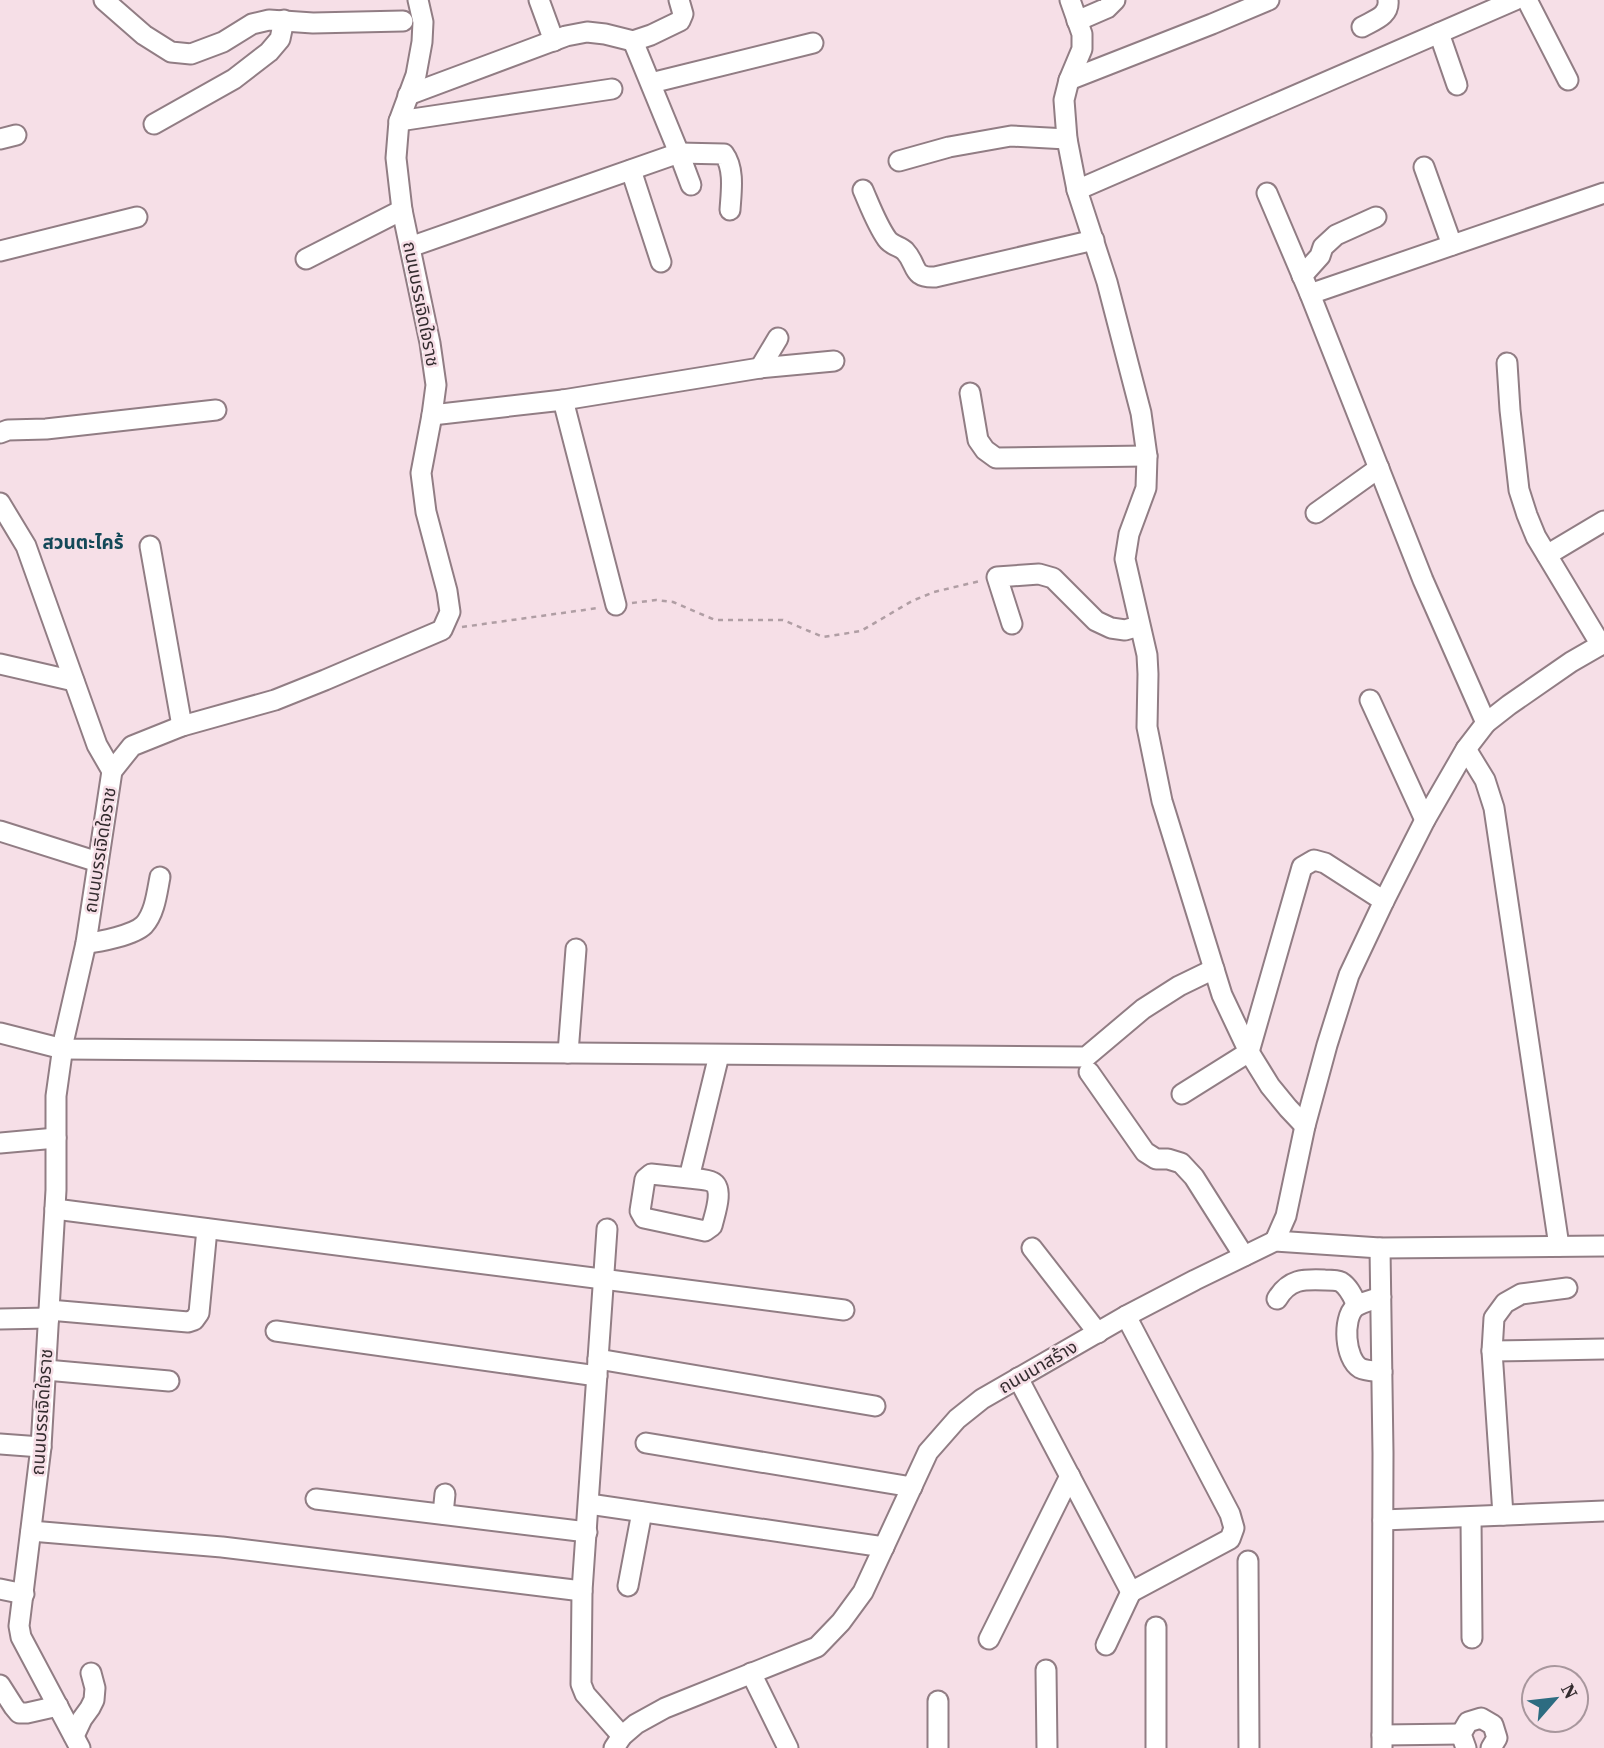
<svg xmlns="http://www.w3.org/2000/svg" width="1604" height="1748" viewBox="0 0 1604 1748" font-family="'Source Serif 4','Noto Sans Thai',serif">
	<rect width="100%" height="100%" fill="#f6dfe7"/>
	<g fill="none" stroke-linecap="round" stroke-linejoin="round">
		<defs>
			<g id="minor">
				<path d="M104,0L144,35L171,52L191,54L223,42L252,24L269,20L313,23L403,21"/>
				<path d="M539,0L554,41"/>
				<path d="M1070,0L1082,34V49L1069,80L1064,100L1067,139L1077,190L1107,282L1141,413L1147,456L1146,488L1129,534L1125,559L1147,655L1148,674L1147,727L1162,801L1222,995L1249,1052L1270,1086L1288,1108L1305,1126"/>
				<path d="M1527,0L1568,80"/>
				<path d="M1077,21L1107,8L1115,0"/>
				<path d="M1362,27C1374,20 1390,16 1388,0"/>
				<path d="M1439,33L1457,85"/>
				<path d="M633,41L679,153L691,185"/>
				<path d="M1069,80L1212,24L1269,0"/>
				<path d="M651,83L813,43"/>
				<path d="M408,95L566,36L587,32L605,34L633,41L651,35L680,21L683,14L679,0"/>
				<path d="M399,121L612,89"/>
				<path d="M154,124L234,79L269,52L280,39L284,20"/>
				<path d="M0,139L16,135"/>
				<path d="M899,161L949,147L1011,136L1067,139"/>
				<path d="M1424,167L1452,245"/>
				<path d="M631,170L661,262"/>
				<path d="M863,190C870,206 877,225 887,239C892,246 900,246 905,251C918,265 911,278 935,277L1094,240"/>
				<path d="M1077,190L1515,0"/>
				<path d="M1267,193L1310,294L1423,580L1486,723"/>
				<path d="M410,247L679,153L724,154C735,169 731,193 730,210"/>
				<path d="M0,251L137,217"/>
				<path d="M306,259L402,210"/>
				<path d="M1302,276L1320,256L1323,247L1336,235L1376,217"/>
				<path d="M1310,294L1604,193"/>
				<path d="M1507,363L1510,410L1519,490L1527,515L1536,537L1601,645"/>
				<path d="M760,368L778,338"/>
				<path d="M970,393L978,440L985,450L996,458L1147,456"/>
				<path d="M563,400L760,368L834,361"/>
				<path d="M432,415L563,400L616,605"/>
				<path d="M0,433L8,430L46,429L216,410"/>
				<path d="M0,503L26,546L97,745L112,771"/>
				<path d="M1316,513L1379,468"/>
				<path d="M150,546L182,726"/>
				<path d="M1547,555L1604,521"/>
				<path d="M1012,624L997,577L1039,574L1053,578L1096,621L1111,628L1125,630L1139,626"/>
				<path d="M0,664L74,681"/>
				<path d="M1370,700L1425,820"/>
				<path d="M1466,749L1485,780L1494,808L1559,1246"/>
				<path d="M0,831L98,862"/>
				<path d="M86,943C100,942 134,935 144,925C155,913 157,892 160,877"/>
				<path d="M0,1033L63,1049L1086,1057L1143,1009L1179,986L1214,969"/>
				<path d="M568,1053L576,949"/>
				<path d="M1089,1072L1145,1152L1156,1159H1168L1181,1163L1194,1177L1244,1256"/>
				<path d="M1182,1094L1249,1052L1302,867L1314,860L1325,863L1384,901"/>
				<path d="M0,1143L56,1138"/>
				<path d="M689,1178L651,1174L645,1179L640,1211L644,1218L705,1231L712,1226C714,1216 725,1188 712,1182C707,1179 696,1179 689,1178L719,1055"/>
				<path d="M55,1209L844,1310"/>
				<path d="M607,1229L582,1591L581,1684L585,1694L622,1736"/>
				<path d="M1275,1241L1286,1216L1305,1126L1327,1045L1349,975L1384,901L1425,820L1466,749L1486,723L1509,705L1571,662L1604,643"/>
				<path d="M1032,1248L1098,1333"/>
				<path d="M1380,1248L1383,1453L1382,1748"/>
				<path d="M1381,1297C1373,1300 1362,1302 1355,1307C1342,1319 1345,1359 1360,1368C1366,1371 1375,1371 1382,1372"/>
				<path d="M1277,1299C1289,1279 1303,1279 1325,1280C1330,1280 1337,1280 1341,1282C1349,1287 1353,1297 1357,1305"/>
				<path d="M49,1310L188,1322L194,1320L199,1313L207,1229"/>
				<path d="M0,1319L49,1318"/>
				<path d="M276,1331L597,1376"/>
				<path d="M1492,1351L1604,1349"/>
				<path d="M598,1359L875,1406"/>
				<path d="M46,1370L169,1381"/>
				<path d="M1018,1378L1131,1592L1230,1539L1234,1528L1230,1514L1126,1316"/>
				<path d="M646,1443L912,1487"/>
				<path d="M0,1444L41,1447"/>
				<path d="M316,1499L587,1532"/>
				<path d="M589,1504L884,1547"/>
				<path d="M443,1514L445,1494"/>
				<path d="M1503,1515L1492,1351L1494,1318L1505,1303L1521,1294L1567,1288"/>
				<path d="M1471,1517L1472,1638"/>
				<path d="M1383,1520L1604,1511"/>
				<path d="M31,1531L222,1547L582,1591"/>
				<path d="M1248,1561L1249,1748"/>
				<path d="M628,1586L642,1512"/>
				<path d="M0,1589L24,1594"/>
				<path d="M989,1639L1070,1476"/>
				<path d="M1106,1645L1131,1592"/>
				<path d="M1046,1670L1047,1748"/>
				<path d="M751,1673L788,1748"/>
				<path d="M0,1685L14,1707L19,1713H27L58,1706"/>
				<path d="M938,1701V1748"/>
				<path d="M1382,1735L1461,1734"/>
				<path d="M74,1736L82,1719L90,1708L94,1700L95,1688L91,1673"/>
				<path d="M80,1748L21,1637L19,1626L41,1447L56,1190V1096L64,1039L86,943L112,771L132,746L182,726L275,700L325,680L442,630L450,612L447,591L426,512L421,473L432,415L436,385L430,343L402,210L396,158L399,121L416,75L422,42L423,22L418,0"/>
				<path d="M614,1748L622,1736L636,1724L665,1708L817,1647L841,1622L863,1592L928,1452L957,1419L982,1399L1126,1316L1195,1280L1275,1241L1380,1248L1604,1246"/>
				<path d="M1156,1748V1627"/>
				<path d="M1466,1748L1461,1734L1468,1722L1481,1718L1493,1725L1497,1738L1491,1748"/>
			</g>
		</defs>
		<use href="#minor" stroke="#917d84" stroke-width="23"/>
		<g stroke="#b09ea4" stroke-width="2.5" stroke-dasharray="5 5" stroke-linecap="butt">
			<path d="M632,603L656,600L673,602L715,620H783L823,637L861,631L912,601L934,592L980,581"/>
			<path d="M462,627L598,608"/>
		</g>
		<use href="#minor" stroke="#fff" stroke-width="19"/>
	</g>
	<g text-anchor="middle" stroke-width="5" stroke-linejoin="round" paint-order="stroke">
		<g font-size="18" fill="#332b2e" stroke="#f6dfe7">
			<text transform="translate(421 304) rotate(79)" y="6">ถนนบรรเจิดใจราช</text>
			<text transform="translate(100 850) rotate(-81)" y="6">ถนนบรรเจิดใจราช</text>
			<text transform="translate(1038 1367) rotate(-30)" y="6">ถนนนาสร้าง</text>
			<text transform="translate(42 1412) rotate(-86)" y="6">ถนนบรรเจิดใจราช</text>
		</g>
		<g font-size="19" font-weight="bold" fill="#134858" stroke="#f6dfe7">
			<text x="83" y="549">สวนตะไคร้</text>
		</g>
	</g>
	<g transform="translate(1555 1699) rotate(62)"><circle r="33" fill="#f6dfe7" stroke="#a8979d" stroke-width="2"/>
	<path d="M0-5L12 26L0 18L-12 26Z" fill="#2d6c81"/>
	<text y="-10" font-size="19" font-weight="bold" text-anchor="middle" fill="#332b2e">N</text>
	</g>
</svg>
